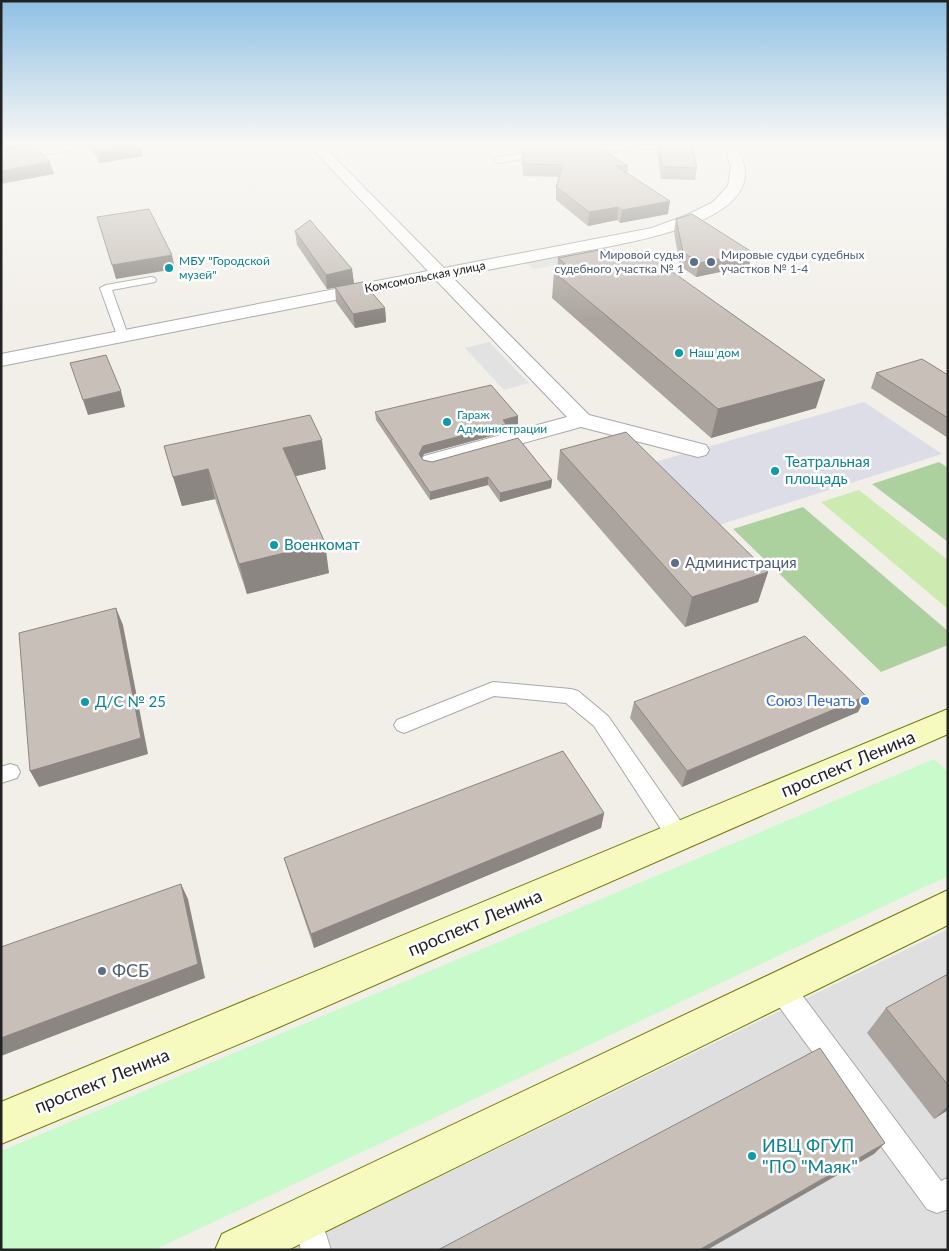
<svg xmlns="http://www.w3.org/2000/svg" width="949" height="1251" viewBox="0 0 949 1251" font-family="Lato,sans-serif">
	<rect width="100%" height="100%" fill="#f2efe9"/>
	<path fill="#e0dfdf" d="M948,929V1250H290Z"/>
	<path fill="#cdebb0" d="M859,490L948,560V609L821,502Z"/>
	<g fill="#add19e">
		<path d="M939,462L948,468V542L872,484Z"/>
		<path d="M803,507L948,631V645L881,672L733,529Z"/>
	</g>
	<path fill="#c8facc" d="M934,759L948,772V876L154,1250H1V1151Z"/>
	<g fill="#e2e2e2">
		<path d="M598,246L610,255L534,269L523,260Z"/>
		<path d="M489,342L529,383L504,390L465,348Z"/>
	</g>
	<path fill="#dddde8" d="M864,402L942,454L719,525L655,462Z"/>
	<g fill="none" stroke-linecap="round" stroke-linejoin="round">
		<defs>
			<g id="lane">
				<path d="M616,145H696L692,147L575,152L571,149L575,146Z"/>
				<path d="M544,150L547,151V155L498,163L494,160L498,157Z"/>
				<path d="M151,277L155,278L156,280L155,282L112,290L128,335L126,338H118L100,288L106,285Z"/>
				<path d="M493,682L571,689L578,691L608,716L686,829L689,836L686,843L678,845L670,843L594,726L566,703L494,696L404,733L397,730L394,725L397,720Z"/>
				<path d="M10,764L17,766L20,772L17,778L1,783V767Z"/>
				<path d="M781,976L790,979L941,1181L948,1178V1209L937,1213L927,1209L772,997L769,988L772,979Z"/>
				<path d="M307,1202L317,1206L331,1250H301L293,1216L297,1206Z"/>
			</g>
			<g id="street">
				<path d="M54,145H82L76,149L1,163V155Z"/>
				<path d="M309,145H322L444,268L652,228L687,215L713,202L728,186L731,167L724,145H737C742,158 748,171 743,185C726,231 607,246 564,255C527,262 489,270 452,277L589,415L706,445L709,450L706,455L698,457L581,427L440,466L432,468L424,466L421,461L424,456L567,417L436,280L1,366V354L428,271Z"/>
			</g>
			<g id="secondary">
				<path d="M948,709V734L270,1031L1,1144V1102Z"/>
				<path d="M948,890V925L288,1250H215L222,1234Z"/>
			</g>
		</defs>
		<use href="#lane" stroke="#a9a9a9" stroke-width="2"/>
		<use href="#street" stroke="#a9a9a9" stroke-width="2"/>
		<use href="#secondary" stroke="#707d05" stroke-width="2"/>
		<use href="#lane" fill="#fff" fill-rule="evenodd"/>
		<use href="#street" fill="#fff" fill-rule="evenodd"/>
		<use href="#secondary" fill="#f7fabf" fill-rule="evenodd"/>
	</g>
	<g fill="#aba49e">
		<path d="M87,145H140L143,156L100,163Z"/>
		<path d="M657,145H692L697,168L695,180L661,179L657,150Z"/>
		<path d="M522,150L628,166L627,173L668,214L620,223L617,220L588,226L556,200V187L560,177L523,176L522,162Z"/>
		<path d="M676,219L752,252L749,266L696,277L680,266L674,232Z"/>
		<path d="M295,231L352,269L354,284L327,289L297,245Z"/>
		<path d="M615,257L816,408L711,438L552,298L554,272H557L558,258Z"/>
		<path d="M335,287L385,308L386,322L355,328L336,302Z"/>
		<path d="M876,373L948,375V438L871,388Z"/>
		<path d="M375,412L518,416V424L506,427V432L424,454L422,458L423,460L432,462L552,480L551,488L500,502L488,485L430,500L376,420Z"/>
		<path d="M164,446L326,469L296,476L329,573L247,594L215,499L182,506Z"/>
		<path d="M560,450L768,572L758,602L685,627L557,479Z"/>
		<path d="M866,696L858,712L682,787L630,718L634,702Z"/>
		<path d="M604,813L601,828L314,948L289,874L284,858Z"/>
		<path d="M948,974V1110L934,1119L867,1033L886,1008Z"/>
	</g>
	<g fill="#8b8681">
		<path d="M1,145H27L28,148L1,153Z"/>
		<path d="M135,145H140L143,156L100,163L97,151Z"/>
		<path d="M210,145H228L211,147Z"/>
		<path d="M50,162L54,174L1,184V171Z"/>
		<path d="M670,201L668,214L620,223L622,210Z"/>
		<path d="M618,207L617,220L588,226L589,212Z"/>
		<path d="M752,252L749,266L696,277L699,263Z"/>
		<path d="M172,255L175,269L116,279L112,265Z"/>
		<path d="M352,269L354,284L327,289L326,275Z"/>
		<path d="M385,308L386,322L355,328L353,314Z"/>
		<path d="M825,380L816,408L711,438L718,409Z"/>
		<path d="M121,391L125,407L88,415L83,400Z"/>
		<path d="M518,416V424L506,427V432L424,454L419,462V454L423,446L503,420Z"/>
		<path d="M322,440L326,469L288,478L283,448Z"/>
		<path d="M208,469L215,499L182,506L173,477Z"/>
		<path d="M488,477V485L430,500V492Z"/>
		<path d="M552,480L551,488L500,502V493Z"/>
		<path d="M325,543L329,573L247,594L239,564Z"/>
		<path d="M768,572L758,602L685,627L692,597Z"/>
		<path d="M116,608L123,625L148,754L39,787L30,771Z"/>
		<path d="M866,696L858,712L682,787L687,771Z"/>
		<path d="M604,813L601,828L314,948L311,934Z"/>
		<path d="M181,884L188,899L205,978L1,1056V1038Z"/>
		<path d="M948,1106V1110L934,1119Z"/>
		<path d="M885,1143L874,1154L707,1250H699Z"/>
	</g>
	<g fill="#c7bfb8" stroke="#8b8681">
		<path d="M92,145H135L97,151Z"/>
		<path d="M558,145H595L628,166H616L670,201L622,210L618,207L589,212L556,187L563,165L523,164L522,150Z"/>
		<path d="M659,145H692L697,168L662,167Z"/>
		<path d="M34,146L50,162L1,171V151Z"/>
		<path d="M149,209L172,255L112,265L97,217Z"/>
		<path d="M692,214L752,252L699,263L683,252L676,219Z"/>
		<path d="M310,220L352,269L326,275L295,231Z"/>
		<path d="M604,249L615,257L643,251L825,380L718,409L554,272L571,269L558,258Z"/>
		<path d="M363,282L385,308L353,314L335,287Z"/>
		<path d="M106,355L121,391L83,400L70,363Z"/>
		<path d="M922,359L948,375V418L876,373Z"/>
		<path d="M491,385L518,416L503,420L506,424L423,446L419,454L423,460L432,462L518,438L552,480L500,493L488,477L430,492L375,412Z"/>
		<path d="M310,415L322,440L283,448L325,543L239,564L208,469L173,477L164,446Z"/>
		<path d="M626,432L768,572L692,597L560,450Z"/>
		<path d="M116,608L141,738L30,771L19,633Z"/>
		<path d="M805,636L866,696L687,771L634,702Z"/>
		<path d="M563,751L604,813L311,934L284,858Z"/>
		<path d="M181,884L198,964L1,1038V947Z"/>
		<path d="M948,974V1085L886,1008Z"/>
		<path d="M820,1048L885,1143L699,1250H438Z"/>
	</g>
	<linearGradient id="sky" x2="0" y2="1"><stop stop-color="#8fc0e4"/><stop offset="0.45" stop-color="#f9f8f5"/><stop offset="1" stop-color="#f9f8f5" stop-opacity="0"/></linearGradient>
	<rect width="949" height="320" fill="url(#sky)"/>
	<g fill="#5c6f8a" stroke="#fff" stroke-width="2">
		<circle cx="694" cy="262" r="5"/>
		<circle cx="711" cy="262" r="5"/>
		<circle cx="675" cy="563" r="5"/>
		<circle cx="102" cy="971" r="5"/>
	</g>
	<g fill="#0f9aa8" stroke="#fff" stroke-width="2">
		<circle cx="169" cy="268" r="5"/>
		<circle cx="679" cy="353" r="5"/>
		<circle cx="447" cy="422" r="5"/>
		<circle cx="775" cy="471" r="5"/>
		<circle cx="274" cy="545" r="5"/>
		<circle cx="85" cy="702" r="5"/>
		<circle cx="752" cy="1156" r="5"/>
	</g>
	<circle fill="#3f7fe0" stroke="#fff" stroke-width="2" cx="865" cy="701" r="5"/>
	<g text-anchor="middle" stroke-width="5" stroke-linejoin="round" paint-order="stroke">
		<g font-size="12" fill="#4e5e75" stroke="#fff" text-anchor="end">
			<text x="684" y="259">Мировой судья<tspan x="684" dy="14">судебного участка № 1</tspan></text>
			<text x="721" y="259" text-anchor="start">Мировые судьи судебных<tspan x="721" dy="14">участков № 1-4</tspan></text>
		</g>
		<g font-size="12" fill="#0d838f" stroke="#fff" text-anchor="start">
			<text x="179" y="265">МБУ "Городской<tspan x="179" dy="14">музей"</tspan></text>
			<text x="689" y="357">Наш дом</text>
			<text x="457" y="419">Гараж<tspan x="457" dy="14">Администрации</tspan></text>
		</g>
		<g font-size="12" fill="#222" stroke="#fff">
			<text transform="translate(425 277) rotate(-11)" y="4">Комсомольская улица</text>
		</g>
		<g font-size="15" fill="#0d838f" stroke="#fff" text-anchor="start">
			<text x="785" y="467">Театральная<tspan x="785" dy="17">площадь</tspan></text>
			<text x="284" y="550">Военкомат</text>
			<text x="95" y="707">Д/С № 25</text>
		</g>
		<g font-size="15" fill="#4e5e75" stroke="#fff" text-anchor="start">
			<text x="685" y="568">Администрация</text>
		</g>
		<g font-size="15" fill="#366cbe" stroke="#fff" text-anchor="end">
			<text x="855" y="706">Союз Печать</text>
		</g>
		<g font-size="18" fill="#222" stroke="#fff">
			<text transform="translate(848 764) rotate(-23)" y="6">проспект Ленина</text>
			<text transform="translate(475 923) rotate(-23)" y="6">проспект Ленина</text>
			<text transform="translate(102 1081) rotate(-22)" y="6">проспект Ленина</text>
		</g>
		<g font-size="18" fill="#4e5e75" stroke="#fff" text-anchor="start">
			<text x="112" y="977">ФСБ</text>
		</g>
		<g font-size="18" fill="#0d838f" stroke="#fff" text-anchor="start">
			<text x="762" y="1152">ИВЦ ФГУП<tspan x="762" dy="21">"ПО "Маяк"</tspan></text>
		</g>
	</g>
	<rect width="949" height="1251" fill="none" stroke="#222222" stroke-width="5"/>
</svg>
